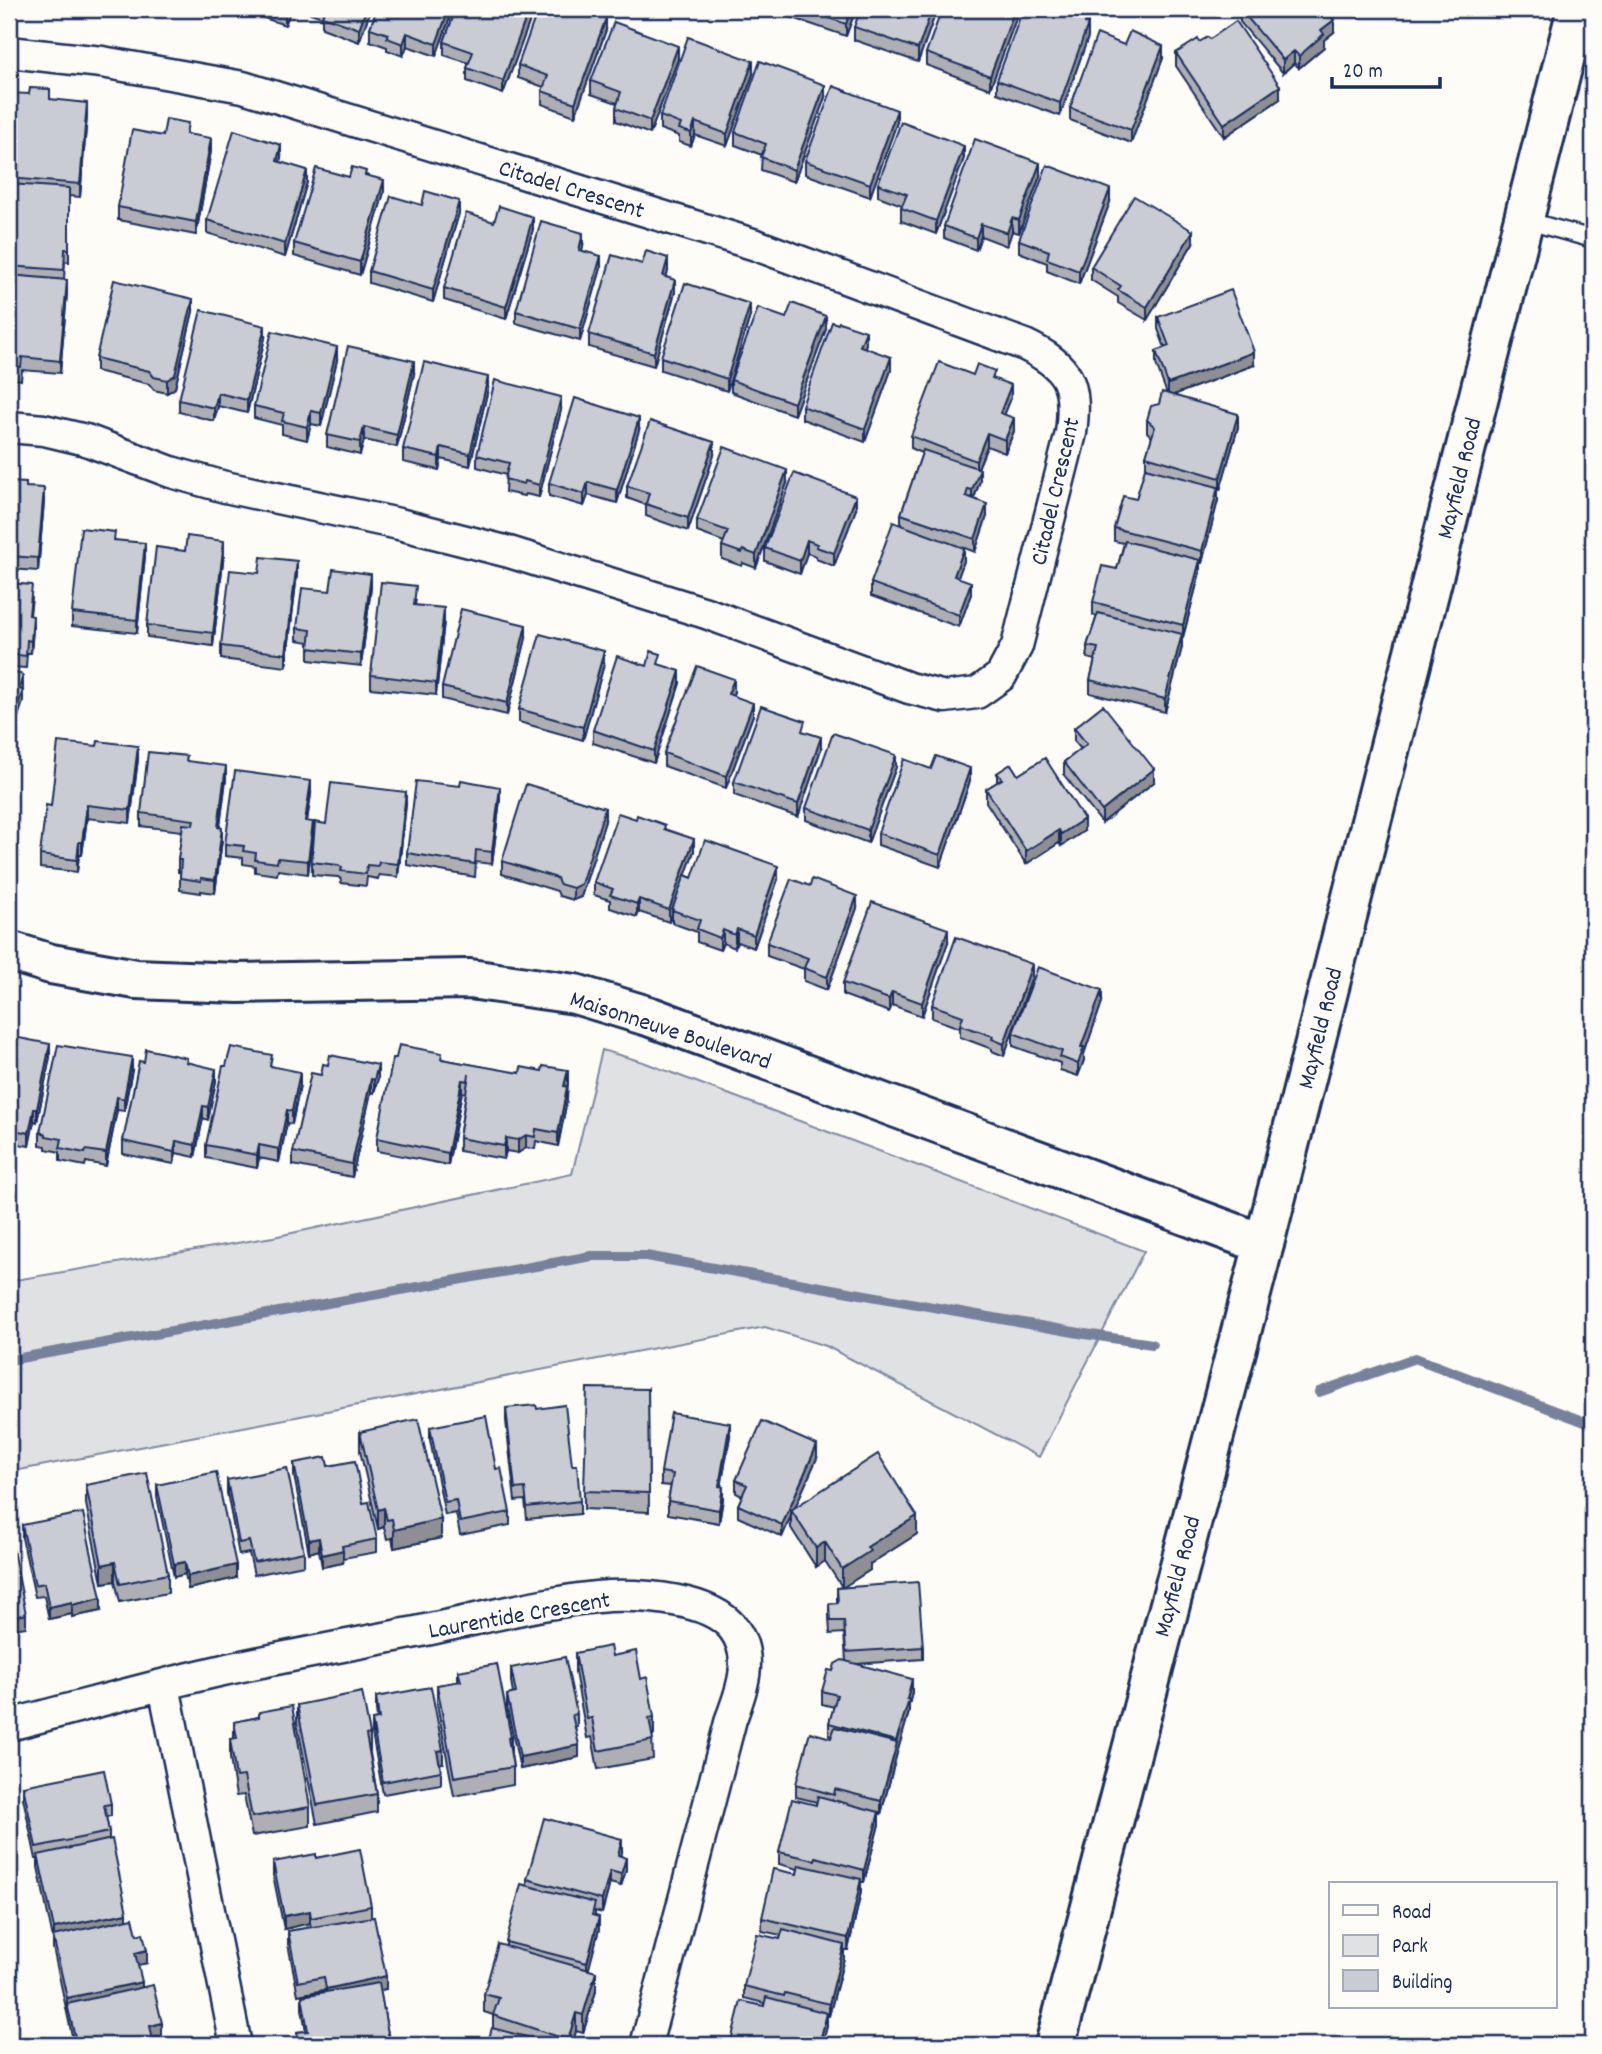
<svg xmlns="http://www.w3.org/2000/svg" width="1602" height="2054" viewBox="0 0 1602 2054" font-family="Dekko,sans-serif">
	<rect width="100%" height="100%" fill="#fdfcf7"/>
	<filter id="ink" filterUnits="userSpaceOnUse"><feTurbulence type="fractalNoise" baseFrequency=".0143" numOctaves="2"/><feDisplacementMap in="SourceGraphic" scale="14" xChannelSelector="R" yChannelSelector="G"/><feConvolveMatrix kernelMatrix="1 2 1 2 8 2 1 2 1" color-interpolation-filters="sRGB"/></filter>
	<g filter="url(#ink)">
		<path fill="#e0e1e3" stroke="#7e88a0" stroke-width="2" d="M602,1050L643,1062L1144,1251L1039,1457L826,1346L765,1327L9,1472V1281L273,1237L572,1174Z"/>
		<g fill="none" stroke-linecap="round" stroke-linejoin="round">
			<g stroke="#76819c" stroke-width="10">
				<path d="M9,1360L592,1256H646L1085,1334L1152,1344"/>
				<path d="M1319,1392L1415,1358L1593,1425"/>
			</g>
			<defs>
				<path id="lane" d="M1524,220L1593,239"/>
				<g id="street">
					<path d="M9,52L102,62L243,87L756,245L1025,345C1070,367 1077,384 1071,433L1017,646L1001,676L977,693L945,697L909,688L706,613L509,552L399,524L225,487L171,472L86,440L44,430L9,427"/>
					<path d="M164,1686L236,2045"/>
					<path d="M9,1725C79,1707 149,1687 219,1671C286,1656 354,1644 421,1631C481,1619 549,1600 609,1596C644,1595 709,1598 733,1628C755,1656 742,1690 731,1719L646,2045"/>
				</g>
				<g id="secondary">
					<path d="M9,951L51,964L136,979L238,983L470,979L575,994L651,1017L1264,1244"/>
					<path d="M1055,2045L1264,1244L1577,9"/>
				</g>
			</defs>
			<use href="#lane" stroke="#1b2f5e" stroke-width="21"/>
			<use href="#street" stroke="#1b2f5e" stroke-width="35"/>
			<use href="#secondary" stroke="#1b2f5e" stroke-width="44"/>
			<use href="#lane" stroke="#fdfcf7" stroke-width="16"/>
			<use href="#street" stroke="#fdfcf7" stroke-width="30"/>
			<use href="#secondary" stroke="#fdfcf7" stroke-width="38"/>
		</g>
		<g fill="#adafb5" stroke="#1b2f5e" stroke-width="2">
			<path d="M249,9H291L285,25L249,13Z"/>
			<path d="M299,9H371L359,42L322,28V17Z"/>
			<path d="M377,9H453L436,56L407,46L403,56L387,50V47L370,41V28Z"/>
			<path d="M456,9H534L503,94L467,81V68L469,63L444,55V42Z"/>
			<path d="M784,9H856L846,36L784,15Z"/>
			<path d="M937,9L918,62L854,40V27Z"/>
			<path d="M1018,9V13L990,89L926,65V53Z"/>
			<path d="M1240,9L1334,32L1324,40V47L1299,68L1294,63L1283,73L1240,22Z"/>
			<path d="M1050,14H1088V37L1060,116L997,93V80Z"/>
			<path d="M606,30L575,116L542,104V91L544,87L518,78V65Z"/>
			<path d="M1199,42L1280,99L1224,137L1176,66V53Z"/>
			<path d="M1124,45L1163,58L1131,143L1070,120V108Z"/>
			<path d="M678,59L650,134L616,121V108L617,103L591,94V81Z"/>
			<path d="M753,74L727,146L695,135L691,146L679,142V136L660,129V116Z"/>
			<path d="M825,97L794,182L761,170L762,155L735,145V132Z"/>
			<path d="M50,100L87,116L80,197L69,196V262L65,261L64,280L67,293L60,373L22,370L21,380L9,378V102Z"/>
			<path d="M897,122L870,197L805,174V161Z"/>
			<path d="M188,134L211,151L196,235L118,220V207Z"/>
			<path d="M281,157L280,162L307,182L285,257L207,233V220Z"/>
			<path d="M964,158L936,234L901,221V208L902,205L878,196V184Z"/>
			<path d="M366,175L384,192L360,275L294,256V243L349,177Z"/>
			<path d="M1040,176L1019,233L1012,231L1007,246L981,236L976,250L944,238V226Z"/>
			<path d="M1110,202L1079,284L1047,271V263L1019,252V240Z"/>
			<path d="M422,205L459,213L433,302L369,283V271Z"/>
			<path d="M494,222L533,229L506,319L444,300V288Z"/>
			<path d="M1193,243L1147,320L1118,303V297L1091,280V267Z"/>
			<path d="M583,246L582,250L601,268L580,341L516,323V311Z"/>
			<path d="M642,264L668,271L666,277L675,292L654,366L589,347V334Z"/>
			<path d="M193,311L175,388L167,393L154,390L149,384L96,371V358Z"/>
			<path d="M750,316L727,391L661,370V357Z"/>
			<path d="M1158,317L1254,365L1173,395L1238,427L1220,490H1218V500L1202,563H1200V572L1183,637H1182V647L1165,712L1090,693V680L1095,660L1087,658V646L1097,616L1093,615V602L1117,569L1124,543L1114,541V528L1136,499L1146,468V456L1152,437L1147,432V420L1167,394L1156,364V351L1165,348L1158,329Z"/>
			<path d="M786,318L826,329L794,415L731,392V380Z"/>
			<path d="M265,338L247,413L218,406L214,421L179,412V400Z"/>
			<path d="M866,344L864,348L891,370L865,442L802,419V406Z"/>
			<path d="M337,360L321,426L311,424L307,440L282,434V425L254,418V406Z"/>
			<path d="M414,374L397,447L364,440L360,455L327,447V435Z"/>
			<path d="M973,375L995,379L1011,398L1004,415L1014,431L1005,453L987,446L978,468L980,481L974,499L987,516L975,552L962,547L964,561L958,577L971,594L959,627L871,596V583L901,525V514L922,453L911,448V436Z"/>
			<path d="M488,389L470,466L441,459L439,470L403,462V449Z"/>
			<path d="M561,410L539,497L525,494L524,496L505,492L506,475L477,467V455Z"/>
			<path d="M639,430L617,503L588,495L584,506L549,496V483Z"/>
			<path d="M714,455L688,531L646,516V505L627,498V486Z"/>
			<path d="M9,482L26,487L44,501L38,571L9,569Z"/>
			<path d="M787,483L756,568L743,563L742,566L722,559V546L724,542L697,532V520Z"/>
			<path d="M856,509L834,566L816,559V556L807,553L800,574L765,561V548Z"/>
			<path d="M115,540L145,556L137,633L72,626V613Z"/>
			<path d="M185,551L224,553L213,646L147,637V625Z"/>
			<path d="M259,573L297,574L286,667L221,659V646Z"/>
			<path d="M9,580V583L32,598L30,615L33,628L31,653H27L26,668L9,667Z"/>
			<path d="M371,587L361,666L309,660V642L297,640V628L330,591Z"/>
			<path d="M416,599L415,605L444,621L436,695L371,688V675Z"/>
			<path d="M526,638L507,715L442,699V687Z"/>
			<path d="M604,664L583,740L519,722V709Z"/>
			<path d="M647,666L680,683L654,763L593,743V730Z"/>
			<path d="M734,692L732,695L753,715L726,788L664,766V753Z"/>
			<path d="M1074,728L1154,782L1102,823L1064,775V762L1081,749L1074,741Z"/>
			<path d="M821,749L798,817L734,795V782Z"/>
			<path d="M138,759L130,823L87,818L82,855H79L77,872L40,868V855L51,806Z"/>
			<path d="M187,761L226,779L220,827L222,840L215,893L201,891V893L180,890V872H178V860L182,831L141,826V813Z"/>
			<path d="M896,767L868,843L806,820V808Z"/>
			<path d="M931,769L970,781L940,867L878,845V833Z"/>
			<path d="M997,773L1018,775L1084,831L1061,846L1059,843L1026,864L986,802V789L997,782Z"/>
			<path d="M460,786L500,800L492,864L476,862L475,877L407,865V853Z"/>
			<path d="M311,794L307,821L313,835L308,874L278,870L277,875L255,872V866L243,864V858L225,856V844Z"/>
			<path d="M406,804L398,877L379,875L378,879L367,877L366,886L341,883V879L338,877L312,875V862L326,824Z"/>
			<path d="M605,821L581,897L573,900L559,896L557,891L502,874V861Z"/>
			<path d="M665,829L694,851L685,875L692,878L778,879L754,948L737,942L735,948L723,943L720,950L697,942V932L672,923V914L669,922L639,912L637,917L610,908V900L594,895V882Z"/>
			<path d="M857,908L827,990L804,981V969L767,956V943Z"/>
			<path d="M948,942L922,1016L892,1005L889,1012L843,995V983Z"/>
			<path d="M1032,977L1004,1056L992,1051V1049L960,1037V1028L932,1018V1005Z"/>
			<path d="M1102,1002L1084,1054V1060L1078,1076L1060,1070V1063L1013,1046V1033Z"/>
			<path d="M9,1036L50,1057L37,1122L34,1121L29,1146L9,1142Z"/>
			<path d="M442,1059L568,1083L567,1100L558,1146L536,1141L535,1149L526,1148L518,1153L506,1151L504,1159L459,1151V1138L466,1093L462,1092L448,1165L377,1151V1138Z"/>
			<path d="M144,1062L187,1063L216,1081L208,1120L203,1118L195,1157L176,1153L174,1164L123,1154V1141Z"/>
			<path d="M272,1066L300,1085L292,1124L287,1123L279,1162L259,1158L257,1168L206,1158V1145Z"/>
			<path d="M132,1070L124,1111L117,1110L106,1166L86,1162L85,1166L60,1161V1152L46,1149V1146L40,1145V1132Z"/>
			<path d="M321,1075L378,1078L374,1093L371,1092L352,1177L293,1165V1152Z"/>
			<path d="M648,1389L649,1512L584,1509V1491Z"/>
			<path d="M506,1408L537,1409L572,1465L580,1501V1514L527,1519L525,1500L515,1501L506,1421Z"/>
			<path d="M430,1427L496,1469L510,1512V1525L460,1535L456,1513L445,1515L430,1440Z"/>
			<path d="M360,1432L441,1538L394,1548L392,1538L387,1539L384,1527L378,1529L360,1451Z"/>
			<path d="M730,1436L721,1486L723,1499L719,1523L668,1514V1501L671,1486L661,1485V1472Z"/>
			<path d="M817,1458L795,1507L917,1534L870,1564V1570L843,1587L923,1647V1659L856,1664L912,1692L909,1705V1712L897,1753L881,1814L879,1813V1824L864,1882H861V1892L848,1950H844V1958L829,2016H827V2025L822,2045H730L764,2006V2003L744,1998V1986L780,1939L781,1935L762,1931V1918L797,1874L798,1869L779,1864V1852L816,1805L817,1802L796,1797V1784L831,1738L832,1736L829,1735V1723L834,1707L822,1704V1691L833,1671L846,1661L844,1633L830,1634L829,1616V1604L837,1603V1588L842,1587L825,1561L816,1567L791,1528V1516L782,1537L738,1517V1505L742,1496L736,1493V1480Z"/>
			<path d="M294,1463L328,1466L363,1503L377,1539V1552L343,1558V1563L322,1567L319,1550L309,1553L294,1476Z"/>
			<path d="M227,1480L304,1552V1565L254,1575L249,1553L239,1555L227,1493Z"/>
			<path d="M86,1485L168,1574V1593L120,1602L115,1581L102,1583L86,1504Z"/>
			<path d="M157,1485L236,1578L188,1589L185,1574L174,1577L157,1497Z"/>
			<path d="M22,1525L101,1611L72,1617V1614L49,1619L44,1596L35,1597L22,1538Z"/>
			<path d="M575,1653L641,1679L654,1735L652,1736L653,1759L598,1769L592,1737L587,1738L575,1672Z"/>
			<path d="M511,1668L577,1714V1727H575L579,1757L520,1769L507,1708V1695L513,1694L511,1681Z"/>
			<path d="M458,1671L511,1754L513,1767V1785L454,1796L437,1704V1685L458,1682Z"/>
			<path d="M376,1697L443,1763H440L441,1771V1784L383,1794L372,1733V1720L377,1719L376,1710Z"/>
			<path d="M297,1705L370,1734V1753L377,1794V1812L317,1824L297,1723Z"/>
			<path d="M259,1712L310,1807V1826L252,1836L244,1795L236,1796L230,1758V1739H234V1722L259,1717Z"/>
			<path d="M23,1786L111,1804V1816L106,1817L109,1832V1840L127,1920L137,1935L147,1963L138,1965L142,1987L162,2036L152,2038L154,2045H74L53,1948V1939L38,1867V1859H36L23,1798Z"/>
			<path d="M622,1852L621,1856L626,1870L621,1886L610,1883L602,1913L595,1911V1915L599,1929L588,1970L596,1991L583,2033L576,2031L572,2045H487L493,2028V2015L484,2012V1994L506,1946V1942L527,1886V1879Z"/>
			<path d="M316,1858L371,1906V1917L386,1989L380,1990L390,2045H297V2032L306,2031L302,2009V1996L324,1992V1990L298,1995L288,1944V1931L311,1927L310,1923L284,1929L273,1875V1862Z"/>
		</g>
		<g fill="#8d8f94" stroke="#1b2f5e" stroke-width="2">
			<path d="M286,9H291L285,25V12Z"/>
			<path d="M366,9H371L359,42V29Z"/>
			<path d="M449,9H453L436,56V44Z"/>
			<path d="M529,9H534L503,94V81Z"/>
			<path d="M851,9H856L846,36V24Z"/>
			<path d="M932,9H937L918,62V49Z"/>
			<path d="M1015,9H1018V13L990,89V76Z"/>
			<path d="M1088,14V37L1060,116V103Z"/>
			<path d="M606,18V30L575,116V103Z"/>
			<path d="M1334,20V32L1324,40V47L1299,68V56L1321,30Z"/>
			<path d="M407,33V46L403,56V44Z"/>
			<path d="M678,46V59L650,134V121Z"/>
			<path d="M1163,46V58L1131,143V130Z"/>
			<path d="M1294,51V63L1283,73V60Z"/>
			<path d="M753,61V74L727,146V134Z"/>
			<path d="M825,85V97L794,182V170Z"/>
			<path d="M1280,86V99L1224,137V124Z"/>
			<path d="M87,103V116L80,197V184Z"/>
			<path d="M897,110V122L870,197V184Z"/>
			<path d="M695,122V135L691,146V133Z"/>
			<path d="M211,138V151L196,235V222Z"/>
			<path d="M281,145V157L277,173V161Z"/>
			<path d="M964,146V158L936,234V221Z"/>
			<path d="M1040,163V176L1019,233V220Z"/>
			<path d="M307,170V182L285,257V244Z"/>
			<path d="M384,180V192L360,275V262Z"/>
			<path d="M1110,189V202L1079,284V271Z"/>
			<path d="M459,201V213L433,302V290Z"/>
			<path d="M533,217V229L506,319V307Z"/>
			<path d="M1012,218V231L1007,246V233Z"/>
			<path d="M981,224V236L976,250V238Z"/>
			<path d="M1193,231V243L1147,320V307Z"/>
			<path d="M583,233V246L579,262V250Z"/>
			<path d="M601,256V268L580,341V329Z"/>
			<path d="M668,258V271L663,289V276Z"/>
			<path d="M67,280V293L60,373V361Z"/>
			<path d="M675,280V292L654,366V353Z"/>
			<path d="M193,299V311L175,388L167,393V380Z"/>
			<path d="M750,304V316L727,391V379Z"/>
			<path d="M826,316V329L794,415V403Z"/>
			<path d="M265,326V338L247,413V400Z"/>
			<path d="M866,331V344L860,359V346Z"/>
			<path d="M337,347V360L321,426V413Z"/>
			<path d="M1254,352V365L1168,397V384Z"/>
			<path d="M891,357V370L865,442V429Z"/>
			<path d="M414,361V374L397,447V435Z"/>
			<path d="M488,377V389L470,466V454Z"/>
			<path d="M1011,385V398L1000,426V413Z"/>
			<path d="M218,393V406L214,421V408Z"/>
			<path d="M561,397V410L539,497V485Z"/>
			<path d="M311,411V424L307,440V427Z"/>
			<path d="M1238,414V427L1220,490V478Z"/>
			<path d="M639,418V430L617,503V490Z"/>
			<path d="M1014,418V431L1005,453V440Z"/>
			<path d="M364,427V440L360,455V442Z"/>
			<path d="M987,433V446L976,473V461Z"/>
			<path d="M714,442V455L688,531V518Z"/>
			<path d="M441,447V459L439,470V457Z"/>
			<path d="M980,469V481L972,503V490Z"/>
			<path d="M787,470V483L756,568V555Z"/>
			<path d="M588,482V495L584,506V494Z"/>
			<path d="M1218,487V500L1202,563V551Z"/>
			<path d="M44,488V501L38,571V558Z"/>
			<path d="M856,496V509L834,566V553Z"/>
			<path d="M987,504V516L975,552V539Z"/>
			<path d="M807,540V553L800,574V561Z"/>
			<path d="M224,541V553L213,646V633Z"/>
			<path d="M145,543V556L137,633V620Z"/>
			<path d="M964,548V561L954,588V576Z"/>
			<path d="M1200,560V572L1183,637V625Z"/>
			<path d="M297,561V574L286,667V654Z"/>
			<path d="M371,574V587L361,666V654Z"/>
			<path d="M971,582V594L959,627V615Z"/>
			<path d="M444,608V621L436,695V683Z"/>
			<path d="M33,616V628L31,653V641Z"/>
			<path d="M526,625V638L507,715V703Z"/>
			<path d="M1182,634V647L1165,712V699Z"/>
			<path d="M604,651V664L583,740V727Z"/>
			<path d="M680,671V683L654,763V751Z"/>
			<path d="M23,675V688L21,694L23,690V702L9,744V732Z"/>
			<path d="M734,679V692L728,706V694Z"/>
			<path d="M753,703V715L726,788V776Z"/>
			<path d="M821,737V749L798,817V804Z"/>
			<path d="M138,746V759L130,823V810Z"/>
			<path d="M896,755V767L868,843V830Z"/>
			<path d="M226,766V779L218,840V827Z"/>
			<path d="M970,768V781L940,867V855Z"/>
			<path d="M1154,769V782L1102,823V811Z"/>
			<path d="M311,781V794L305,834V821Z"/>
			<path d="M500,787V800L492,864V852Z"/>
			<path d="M406,792V804L398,877V864Z"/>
			<path d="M87,805V818L82,855V842Z"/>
			<path d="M605,808V821L581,897L573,900V888Z"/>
			<path d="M1084,819V831L1061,846V834Z"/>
			<path d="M313,822V835L308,874V861Z"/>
			<path d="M222,828V840L215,893V880Z"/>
			<path d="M1059,830V843L1026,864V851Z"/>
			<path d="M694,839V851L673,911L672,910V914L669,922V910Z"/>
			<path d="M79,842V855L77,872V860Z"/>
			<path d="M778,866V879L754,948V935Z"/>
			<path d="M857,896V908L827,990V977Z"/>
			<path d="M639,899V912L637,917V904Z"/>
			<path d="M737,929V942L735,948V935Z"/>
			<path d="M948,929V942L922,1016V1003Z"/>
			<path d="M723,930V943L720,950V938Z"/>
			<path d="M1032,964V977L1004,1056V1044Z"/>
			<path d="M1102,990V1002L1084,1054V1060L1078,1076V1064L1081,1047Z"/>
			<path d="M892,992V1005L889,1012V999Z"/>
			<path d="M50,1044V1057L37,1122V1109Z"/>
			<path d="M132,1057V1070L124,1111V1099Z"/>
			<path d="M378,1065V1078L374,1093V1080Z"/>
			<path d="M216,1069V1081L208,1120V1107Z"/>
			<path d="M568,1070V1083L564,1099V1086Z"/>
			<path d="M300,1072V1085L292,1124V1111Z"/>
			<path d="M371,1079V1092L352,1177V1164Z"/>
			<path d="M462,1080V1092L448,1165V1153Z"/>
			<path d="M567,1087V1100L558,1146V1133Z"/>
			<path d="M117,1097V1110L106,1166V1153Z"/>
			<path d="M203,1106V1118L195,1157V1145Z"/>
			<path d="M34,1109V1121L29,1146V1133Z"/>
			<path d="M287,1110V1123L279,1162V1149Z"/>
			<path d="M526,1135V1148L518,1153V1140Z"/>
			<path d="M506,1138V1151L504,1159V1146Z"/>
			<path d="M176,1141V1153L174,1164V1152Z"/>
			<path d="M259,1145V1158L257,1168V1155Z"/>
			<path d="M730,1423V1436L719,1499V1486Z"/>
			<path d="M817,1445V1458L793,1512L791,1510V1516L782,1537V1525Z"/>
			<path d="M723,1487V1499L719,1523V1510Z"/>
			<path d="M384,1508V1527L378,1529V1510Z"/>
			<path d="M917,1516V1534L870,1564V1570L842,1588V1569L867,1547Z"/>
			<path d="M441,1519V1538L394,1548V1530Z"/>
			<path d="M319,1538V1550L309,1553V1540Z"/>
			<path d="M825,1542V1561L816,1567V1548Z"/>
			<path d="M343,1550V1563L322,1567V1555Z"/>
			<path d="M115,1562V1581L102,1583V1565Z"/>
			<path d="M185,1562V1574L174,1577V1564Z"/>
			<path d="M236,1565V1578L188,1589V1576Z"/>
			<path d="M101,1598V1611L72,1617V1605Z"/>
			<path d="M72,1602V1614L49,1619V1607Z"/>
			<path d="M26,1614V1627L9,1630V1618Z"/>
			<path d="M912,1679V1692L909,1705V1712L897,1753L881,1814V1801L896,1744Z"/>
			<path d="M654,1717V1735L649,1736V1718Z"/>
			<path d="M511,1737V1756L508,1738Z"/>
			<path d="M579,1745V1757L520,1769V1757Z"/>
			<path d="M443,1750V1763L437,1764V1751Z"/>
			<path d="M879,1812V1824L864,1882V1870Z"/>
			<path d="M622,1839V1852L618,1868V1855Z"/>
			<path d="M626,1858V1870L621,1886V1874Z"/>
			<path d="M610,1871V1883L602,1913V1900Z"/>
			<path d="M861,1879V1892L848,1950V1938Z"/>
			<path d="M310,1911V1923L284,1929V1916Z"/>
			<path d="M127,1913V1925L54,1937V1928Z"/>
			<path d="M599,1917V1929L587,1976V1963Z"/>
			<path d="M844,1945V1958L829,2016V2004Z"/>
			<path d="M147,1950V1963L135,1966V1953Z"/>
			<path d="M596,1972V1991L583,2033V2015Z"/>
			<path d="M386,1976V1989L326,2002V1989Z"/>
			<path d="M142,1982V1995L67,2004V2011V1998Z"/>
			<path d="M576,2013V2031L572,2045H568V2040Z"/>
			<path d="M827,2013V2025L822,2045H819Z"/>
			<path d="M162,2023V2036L150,2039V2026Z"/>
		</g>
		<g fill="#c9ccd3" stroke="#1b2f5e" stroke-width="2">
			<path d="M274,9H286L285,12Z"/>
			<path d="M325,9H366L359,29L322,16Z"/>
			<path d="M377,9H449L436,44L407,33L403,44L387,38L388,34L370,28Z"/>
			<path d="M456,9H529L503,81L467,68L473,52L444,42Z"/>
			<path d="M538,9H582L606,18L575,103L542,91L548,76L518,65Z"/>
			<path d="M803,9H851L846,24Z"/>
			<path d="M861,9H932L918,49L854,27Z"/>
			<path d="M942,9H1015L990,76L926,53Z"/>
			<path d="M1023,9H1037L1050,14L1052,9H1074L1088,14L1085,23L1088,24L1060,103L997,80Z"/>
			<path d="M1240,9H1325L1334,20L1321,30L1324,34L1299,56L1294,51L1283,60Z"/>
			<path d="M1236,21L1280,86L1224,124L1176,53L1198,39L1199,42L1208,37L1210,39Z"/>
			<path d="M614,22L678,46L650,121L616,108L621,92L591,81Z"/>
			<path d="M1130,31L1163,46L1131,130L1070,108L1097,34L1124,45Z"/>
			<path d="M688,37L753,61L727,134L695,122L691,133L679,129L681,124L660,116Z"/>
			<path d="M760,61L825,85L794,170L761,157L766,144L735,132Z"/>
			<path d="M833,86L897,110L870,184L805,161Z"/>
			<path d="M30,88L50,89V99L87,103L80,184L9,178V102L10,93L29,94Z"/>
			<path d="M166,119L188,123L186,134L211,138L196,222L118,207L132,130L163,136Z"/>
			<path d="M901,122L964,146L936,221L901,208L907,194L878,184Z"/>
			<path d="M234,130L281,145L277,161L307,170L285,244L207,220Z"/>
			<path d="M975,139L1040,163L1019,220L1012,218L1007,233L981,224L976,238L944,226Z"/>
			<path d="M1047,165L1110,189L1079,271L1047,259L1049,251L1019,240Z"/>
			<path d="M352,167L366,171L365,175L384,180L360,262L294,243L316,168L349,177Z"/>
			<path d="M9,184L69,188V249H65L64,270L9,266Z"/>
			<path d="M425,191L459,201L433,290L369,271L391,196L422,205Z"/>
			<path d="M1134,196L1193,231L1147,307L1118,290L1121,286L1091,267Z"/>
			<path d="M499,206L533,217L506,307L444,288L466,213L494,222Z"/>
			<path d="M541,221L583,233L579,250L601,256L580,329L516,311Z"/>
			<path d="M646,251L668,258L663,276L675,280L654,353L589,334L612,255L642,264Z"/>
			<path d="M9,275L67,280L60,361L22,357L21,367L9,366Z"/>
			<path d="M114,280L193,299L175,375L167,380L154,377L149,371L96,358Z"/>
			<path d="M685,283L750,304L727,379L661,357Z"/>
			<path d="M1231,290L1254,352L1168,384L1156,351L1169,346L1158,317Z"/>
			<path d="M792,303L826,316L794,403L731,380L758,308L786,318Z"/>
			<path d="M201,310L265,326L247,400L218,393L214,408L179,400Z"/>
			<path d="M832,322L838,324L839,322L866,331L860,346L891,357L865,429L802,406Z"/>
			<path d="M272,331L337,347L321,413L311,411L307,427L282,421L284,413L254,406Z"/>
			<path d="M348,346L414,361L397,435L364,427L360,442L327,435Z"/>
			<path d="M424,362L488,377L470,454L441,447L439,457L403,449Z"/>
			<path d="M939,362L973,375L977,364L995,371L992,378L1011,385L1000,413L1014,418L1005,440L987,433L976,461L911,436Z"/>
			<path d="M495,380L561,397L539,485L525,481L524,484L505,479L509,463L477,455Z"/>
			<path d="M1162,392L1238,414L1220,478L1146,456L1155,427L1147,420L1151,406L1159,404Z"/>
			<path d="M575,398L639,418L617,490L588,482L584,494L549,483Z"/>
			<path d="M650,421L714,442L688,518L646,504L649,493L627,486Z"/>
			<path d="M724,447L787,470L756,555L743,550L742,553L722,546L728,531L697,520Z"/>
			<path d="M923,450L980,469L972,490L968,489L966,496L987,504L975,539L901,514Z"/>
			<path d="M1145,468L1218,487L1202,551L1114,528L1123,496L1136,499Z"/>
			<path d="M794,473L856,496L834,553L816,547L817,544L807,540L800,561L765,548Z"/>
			<path d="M9,482L26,483V487L44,488L38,558L9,556Z"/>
			<path d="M893,522L964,548L954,576L971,582L959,615L871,583Z"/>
			<path d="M81,528L115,532L114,540L145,543L137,620L72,613Z"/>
			<path d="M187,536L224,541L213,633L147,625L156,547L185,551Z"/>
			<path d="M1125,541L1200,560L1183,625L1093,602L1102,566L1117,569Z"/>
			<path d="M261,557L297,561L286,654L221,646L230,570L259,573Z"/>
			<path d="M333,569L371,574L361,654L309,648L311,630L297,628L302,588L330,591Z"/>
			<path d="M9,580V583L32,585L29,615L33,616L31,641L27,640L26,656L9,654Z"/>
			<path d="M381,582L416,586L414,605L444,608L436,683L371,675Z"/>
			<path d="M461,609L526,625L507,703L442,687Z"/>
			<path d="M1098,613L1182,634L1165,699L1090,680L1098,648L1087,646Z"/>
			<path d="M540,634L604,651L583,727L519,709Z"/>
			<path d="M651,651L661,654L658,664L680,671L654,751L593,730L617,656L647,666Z"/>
			<path d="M697,666L734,679L728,694L753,703L726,776L664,753Z"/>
			<path d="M9,671L23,675L19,689L23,690L9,732Z"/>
			<path d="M1103,705L1154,769L1102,811L1064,762L1087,744L1074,728Z"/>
			<path d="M761,706L805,721L802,731L821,737L798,804L734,782Z"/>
			<path d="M833,733L896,755L868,830L806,808Z"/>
			<path d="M98,741L138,746L130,810L87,805L82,842H79L77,860L40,855L46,805L51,806L58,742L97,746Z"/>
			<path d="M148,752L187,756L186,761L226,766L218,827L222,828L215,880L201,878V881L180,878L181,860H178L183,824L193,825L194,820L141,813Z"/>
			<path d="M936,756L970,768L940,855L878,833L904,759L931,769Z"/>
			<path d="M1045,758L1084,819L1061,834L1059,830L1026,851L986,789L1002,779L997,773L1011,764L1018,775Z"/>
			<path d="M235,771L311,781L305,821L313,822L308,861L278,858L277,863L255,860L256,853L243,851L244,846L225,844Z"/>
			<path d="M461,780L500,787L492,852L476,850L475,864L407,853L416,781L460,786Z"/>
			<path d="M331,783L406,792L398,864L379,862L378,866L367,865L366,874L341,871L342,867L338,865L312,862L315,822L326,824Z"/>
			<path d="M526,784L605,808L581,884L573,888L559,884L557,878L502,861Z"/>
			<path d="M618,813L636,819L637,815L665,825L664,829L694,839L669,910L639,899L637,904L610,895L613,889L594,882Z"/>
			<path d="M705,840L778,866L754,935L737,929L735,935L723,930L720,938L697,929L700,920L672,910L685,875L692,878Z"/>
			<path d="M791,879L810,886L812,879L857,896L827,977L804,968L808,958L767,943Z"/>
			<path d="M872,902L948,929L922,1003L892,992L889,999L843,983Z"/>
			<path d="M956,937L1032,964L1004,1044L992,1039L993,1036L960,1025L963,1016L932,1005Z"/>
			<path d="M1038,967L1102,990L1081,1047H1084L1078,1064L1060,1057L1062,1051L1013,1033Z"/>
			<path d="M9,1036L50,1044L37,1109H34L29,1133L9,1129Z"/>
			<path d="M58,1045L132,1057L124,1099L117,1097L106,1153L86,1150L85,1153L60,1148L62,1139L46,1136V1134L40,1132Z"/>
			<path d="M399,1045L442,1053L441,1059L520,1073L521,1067L542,1071L543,1066L568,1070L564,1086L567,1087L558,1133L536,1129L535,1137L526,1135L518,1140L506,1138L504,1146L459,1138L469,1074L468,1081L462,1080L448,1153L377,1138L393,1058H396Z"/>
			<path d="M231,1047L272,1055L270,1066L300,1072L292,1111L287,1110L279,1149L259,1145L257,1155L206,1145L223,1066H226Z"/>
			<path d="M146,1049L187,1058L186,1062L216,1069L208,1107L203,1106L195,1145L176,1141L174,1152L123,1141L139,1061L144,1062Z"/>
			<path d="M330,1055L378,1065L374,1080L371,1079L352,1164L293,1152L311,1073L321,1075L323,1064L328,1065Z"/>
			<path d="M587,1388L648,1389L649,1493L584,1491Z"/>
			<path d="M536,1405L537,1409L565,1405L572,1465H577L580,1501L527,1507L525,1488L515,1489L506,1408Z"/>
			<path d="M671,1413L730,1423L719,1486L723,1487L719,1510L668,1501L673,1474L661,1472Z"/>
			<path d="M486,1416L496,1469L501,1468L510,1512L460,1522L456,1500L445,1502L430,1427Z"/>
			<path d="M418,1419L441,1519L394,1530L392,1519L387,1520L384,1508L378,1510L360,1432Z"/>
			<path d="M762,1421L817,1445L782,1525L738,1505L747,1485L736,1480Z"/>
			<path d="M878,1454L917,1516L867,1547L870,1551L842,1569L825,1542L816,1548L791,1510Z"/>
			<path d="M326,1457L328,1466L355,1461L363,1503L369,1502L377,1539L342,1546L343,1550L322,1555L319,1538L309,1540L294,1463Z"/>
			<path d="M287,1468L304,1552L254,1562L249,1541L239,1543L227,1480Z"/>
			<path d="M216,1472L236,1565L188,1576L185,1562L174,1564L157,1485Z"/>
			<path d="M147,1473L168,1574L120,1584L115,1562L102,1565L86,1485Z"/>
			<path d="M83,1513L101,1598L72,1605V1602L49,1607L44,1583L35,1585L22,1525Z"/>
			<path d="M9,1530L26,1614L9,1618Z"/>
			<path d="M918,1582L923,1647L846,1652L844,1621H830L829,1604L838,1603L837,1588Z"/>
			<path d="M610,1646L612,1656L636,1651L641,1679L647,1677L654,1717L649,1718L653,1740L598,1751L592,1718L587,1719L575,1653Z"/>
			<path d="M565,1657L577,1714L572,1715L579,1745L520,1757L507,1695L516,1693L511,1668Z"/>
			<path d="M842,1660L912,1679L907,1699L909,1700L896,1741L829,1723L837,1695L822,1691L828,1670L833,1671L835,1664Z"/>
			<path d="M497,1664L511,1737L508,1738L513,1767L454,1777L437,1685L461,1681L458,1671Z"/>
			<path d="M431,1687L443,1750L437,1751L441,1771L383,1782L372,1720L379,1719L376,1697Z"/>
			<path d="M362,1692L370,1734L366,1735L377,1794L317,1805L297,1705Z"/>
			<path d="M292,1706L310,1807L252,1817L244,1776L236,1777L230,1739L237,1738L234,1722L259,1717V1712Z"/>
			<path d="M835,1727L897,1743L881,1801L835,1789L834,1795L796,1784L810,1732L831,1738Z"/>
			<path d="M104,1770L111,1804L104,1805L109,1832L36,1847L23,1786Z"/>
			<path d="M818,1796L879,1812L864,1870L816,1857L815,1860L779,1852L792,1799L816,1805Z"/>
			<path d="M544,1818L622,1839L618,1855L626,1858L621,1874L610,1871L602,1900L527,1879Z"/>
			<path d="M112,1839L127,1913L54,1928L38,1855Z"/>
			<path d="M360,1849L371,1906L311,1918L310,1911L284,1916L273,1862L316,1854V1858Z"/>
			<path d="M799,1865L861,1879L848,1938L762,1918L773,1869L797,1874Z"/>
			<path d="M521,1884L595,1903L592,1915L599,1917L587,1963L506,1942Z"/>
			<path d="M374,1917L386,1976L326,1989L324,1977L298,1982L288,1931Z"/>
			<path d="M133,1918L137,1935L143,1933L147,1950L135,1953L142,1982L67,1998L53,1936Z"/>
			<path d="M783,1929L844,1945L829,2004L785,1993L784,1996L744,1986L757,1934L780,1939Z"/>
			<path d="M498,1944L596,1972L583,2015L576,2013L568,2040L493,2015L499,1998L484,1994Z"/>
			<path d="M379,1983L390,2045H299L297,2032L308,2031L302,1996Z"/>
			<path d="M153,1985L162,2023L150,2026L154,2045H77L67,2004Z"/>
			<path d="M766,1997L827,2013L819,2045H730L741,2001L764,2006Z"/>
			<path d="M492,2028L557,2045H487Z"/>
		</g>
	</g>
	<g text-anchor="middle" stroke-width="7" stroke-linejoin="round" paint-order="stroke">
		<g font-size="24" fill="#1b2f5e" stroke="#fdfcf7">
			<text transform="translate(572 188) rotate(17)" y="8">Citadel Crescent</text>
			<text transform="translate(1458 478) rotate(-76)" y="8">Mayfield Road</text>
			<text transform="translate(1054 491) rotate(-77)" y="8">Citadel Crescent</text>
			<text transform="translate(1319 1028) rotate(-76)" y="8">Mayfield Road</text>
			<text transform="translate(671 1029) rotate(18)" y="8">Maisonneuve Boulevard</text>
			<text transform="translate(1176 1576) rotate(-75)" y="8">Mayfield Road</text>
			<text transform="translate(519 1614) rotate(-10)" y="8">Laurentide Crescent</text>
		</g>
	</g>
	<rect width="1602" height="2054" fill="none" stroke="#fdfcf7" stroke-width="35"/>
	<rect x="18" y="18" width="1567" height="2019" fill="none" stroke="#1b2f5e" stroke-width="2.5" filter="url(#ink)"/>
	<rect x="1329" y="1882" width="228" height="126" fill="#fdfcf7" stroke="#a3aaba" stroke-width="2"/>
	<rect x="1343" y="1905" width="35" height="10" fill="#fdfcf7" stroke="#a3aaba" stroke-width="2"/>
	<text x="1392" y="1918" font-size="21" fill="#1b2f5e">Road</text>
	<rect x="1343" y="1935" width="35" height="21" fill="#e0e1e3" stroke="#a3aaba" stroke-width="2"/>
	<text x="1392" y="1952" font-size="21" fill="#1b2f5e">Park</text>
	<rect x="1343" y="1970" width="35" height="21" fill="#c9ccd3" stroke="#a3aaba" stroke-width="2"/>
	<text x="1392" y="1988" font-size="21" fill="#1b2f5e">Building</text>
	<path d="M1332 77v10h108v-10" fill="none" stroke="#1b2f5e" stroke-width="3.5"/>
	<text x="1343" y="77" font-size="21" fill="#1b2f5e" stroke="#fdfcf7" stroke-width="5" paint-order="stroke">20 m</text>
</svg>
